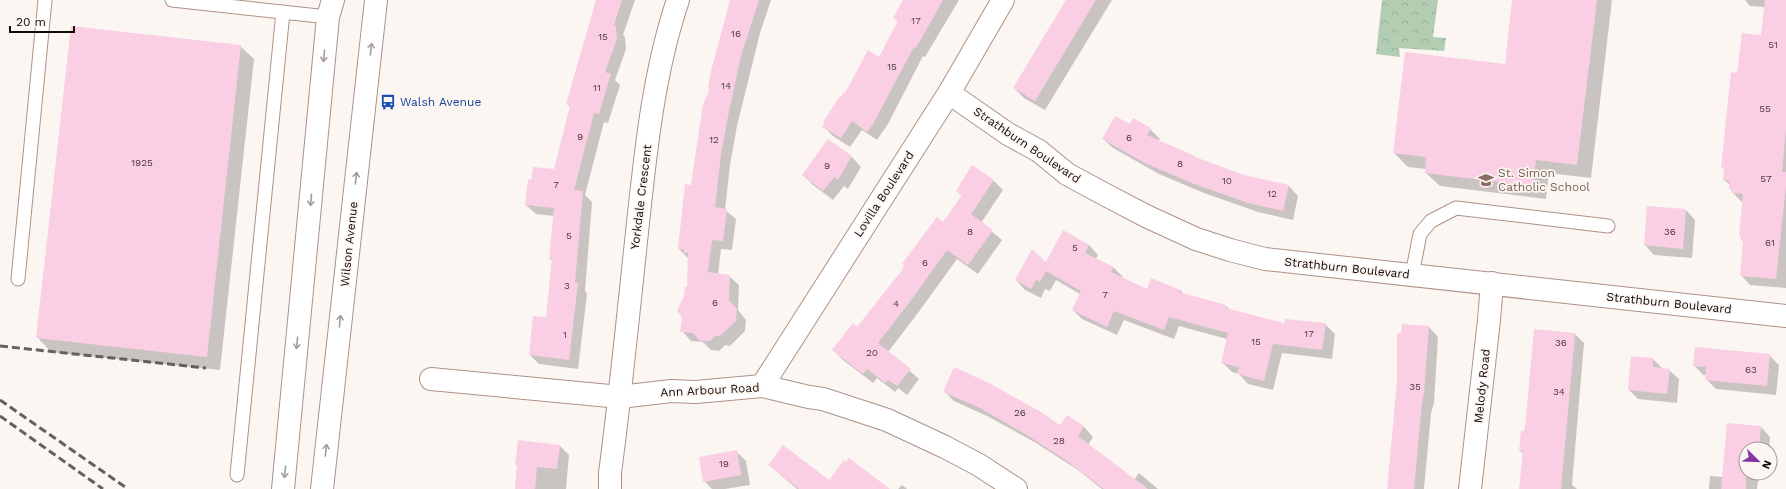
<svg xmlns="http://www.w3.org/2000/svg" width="1786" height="489" viewBox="0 0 1786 489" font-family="'Work Sans',sans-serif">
	<defs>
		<pattern id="park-crowns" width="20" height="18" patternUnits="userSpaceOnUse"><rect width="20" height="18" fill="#b3cdb2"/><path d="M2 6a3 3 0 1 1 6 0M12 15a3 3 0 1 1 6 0" fill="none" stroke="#99af98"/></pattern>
	</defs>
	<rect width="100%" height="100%" fill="#fcf6f3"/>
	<path fill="url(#park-crowns)" d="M1382,0H1438L1433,37L1446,38L1444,51L1399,48L1400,57L1376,54Z"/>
	<g fill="#0003">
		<path d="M598,0H635L623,35L625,37L626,49L615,80L620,85L608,123L604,122L585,195L592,202L585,291L587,294L578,369L539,364L530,355L547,318L552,261L550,258L554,216L536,214L526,205L532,181L555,170L571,108L567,104Z"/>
		<path d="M733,0H771L760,33L737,126L730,165L725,210L736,219L732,250L721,249L718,275L729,276L739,285L738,310L746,320L745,331L730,346L725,345L719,351L711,350L703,342L691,341L682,331L688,288L689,259L679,249L711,90L709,88Z"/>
		<path d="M906,0H959L925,57L923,56L888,124L877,140L862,130L850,147L833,136L824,127L842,98L880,58L899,22L894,18Z"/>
		<path d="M1067,0H1112L1045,110L1024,98L1014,88Z"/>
		<path d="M1513,0H1612L1591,178L1549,173L1546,199L1440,186L1426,173V169L1408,167L1394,153L1506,65Z"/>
		<path d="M1745,0H1786V288L1750,285L1741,275L1744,243L1743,203L1733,193L1730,188V185L1724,180L1725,170L1722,167L1738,74L1762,36L1765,7L1750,6Z"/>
		<path d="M240,46L254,59L220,370L51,352L38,338Z"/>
		<path d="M1130,125L1150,129L1160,139L1158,141L1197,159L1244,176L1289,186L1298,196L1293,220L1258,212L1204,193L1159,174L1113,148L1103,139Z"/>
		<path d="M828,140L852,157L861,167L848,189L844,186L833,200L813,185L803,175Z"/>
		<path d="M973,167L994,181L1003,190L981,223L1002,240L978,274L957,259L918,313L888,352L919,379L907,395L898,388L895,392L877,378L873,383L843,360L833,350L857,328L943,223L962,196L957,191Z"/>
		<path d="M1648,207L1686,210L1695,220L1692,258L1654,255L1645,245Z"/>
		<path d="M1064,232L1089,245L1098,255L1096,259L1114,268L1123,277L1122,278L1147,290H1180L1184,294L1226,306L1231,311L1285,324H1325L1335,334L1332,359L1282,353L1273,390L1248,384L1239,374L1232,372L1222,362L1227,339L1179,326L1174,339L1124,320L1117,335L1082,319L1073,310L1080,294L1056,280L1050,291L1045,289L1041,298L1025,290L1016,280L1046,263Z"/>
		<path d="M1429,327L1438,337L1434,403L1431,413L1424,489H1388L1402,334Z"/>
		<path d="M1575,334L1584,343L1572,485L1577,489H1521L1524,454L1520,451L1525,432Z"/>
		<path d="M1769,355L1779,365L1776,395L1716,389L1706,379V375H1703L1694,365Z"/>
		<path d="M1653,359L1663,369L1669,370L1679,379L1677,403L1638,399L1629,390Z"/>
		<path d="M944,391L1061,426L1067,416L1084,427L1093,437L1088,445L1134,480L1139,473L1158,489H1102L1078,470L1036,443L989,417L954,401Z"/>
		<path d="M1761,427L1770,437L1769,449H1746V473H1759L1757,489H1709L1710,476L1723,477Z"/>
		<path d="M519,441L560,446L569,455L566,489H516Z"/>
		<path d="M736,451L746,461L750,485L725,489H712L704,481Z"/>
		<path d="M846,463L889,489H797L769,465L829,482Z"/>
		<path d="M902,485L907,489H898Z"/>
	</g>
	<g fill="#facfe4">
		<path d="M596,0H622L614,25L616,26L617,39L605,72L611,74L599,114L594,113L574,190L583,191L575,283H578L569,360L529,355L533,316L546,317L552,259H549L554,208L525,205L528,179L531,180L533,167L554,169L570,106L566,104Z"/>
		<path d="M730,0H759L741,56L728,116L721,155L715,207L727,209L723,241L712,240L708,272L730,275L729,300L737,309L736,321L720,336H715L710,341H700L693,333L680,332L682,317L677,311L684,296L685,287H687L688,253H684V250L678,249L685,184L691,185L703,104L710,89L708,88L711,71Z"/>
		<path d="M903,0H943L916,48L914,47L873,124L867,132L852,121L841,138L822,127L825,123L823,122L840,96L841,97L844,92L845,93L868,50L879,57L898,21L893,18Z"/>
		<path d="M1066,0H1096L1035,101L1013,88Z"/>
		<path d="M1512,0H1597L1577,165L1536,160L1533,186L1425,173L1426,157L1393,153L1405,52L1505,64Z"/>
		<path d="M1765,0H1786V129L1782,172H1786V186L1776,279L1740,276L1743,243L1739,235L1743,194L1732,193V189H1729V181L1723,180L1724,168H1721L1731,72L1737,73L1742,33L1761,35Z"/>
		<path d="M71,26L241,45L207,357L36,338Z"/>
		<path d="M1115,116L1130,124L1133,118L1151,128L1147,135L1195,156V157L1244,175L1289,185L1283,211L1248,203L1194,184L1145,163L1102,139Z"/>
		<path d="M828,139L852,156L838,180L834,177L823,191L802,175Z"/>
		<path d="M972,165L994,180L971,214L993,230L968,265L947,250L909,303L878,343L911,369L897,386L888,380L885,383L867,369L863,374L832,350L853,323L857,327L902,270L904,265L902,264L937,217L943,222L962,195L956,191Z"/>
		<path d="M1647,206L1686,209L1683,249L1644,245Z"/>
		<path d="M1063,230L1089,245L1085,253L1114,267L1111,272L1147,289L1151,278L1180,290L1179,292L1226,305V308L1284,323L1285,319L1326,323L1322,350L1273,344L1264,381L1237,374L1239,367L1221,363L1228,333L1169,317L1164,330L1114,311L1107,327L1072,310L1081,291L1046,271L1040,282L1036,280L1031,289L1015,280L1032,249L1046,262Z"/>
		<path d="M1402,324L1429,326L1424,393L1422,403L1414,489H1387L1397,381V333H1401Z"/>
		<path d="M1534,329L1575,333L1561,489H1519L1523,451H1519L1521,431H1524L1525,427Z"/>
		<path d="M1695,347L1770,354L1767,386L1705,380L1706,367L1693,366Z"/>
		<path d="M1631,356L1653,358V367L1670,369L1667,394L1628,390Z"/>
		<path d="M954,367L989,383L1041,412L1060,425L1067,415L1084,426L1078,436L1148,489H1104L1067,461L1025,434L978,407L943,392Z"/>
		<path d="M1727,423L1761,426L1759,449H1746V489H1721Z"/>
		<path d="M518,440L560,445L557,469L537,467L535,489H515L517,465H515Z"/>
		<path d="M783,445L829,480L844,460L846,462L849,458L890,489H799L768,465Z"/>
		<path d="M737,450L741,475L703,482L699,457Z"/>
	</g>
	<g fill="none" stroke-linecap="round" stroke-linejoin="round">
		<defs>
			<g id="service">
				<path d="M172,0L328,17"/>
				<path d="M1412,275L1420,234L1431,221L1456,208L1608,226"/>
				<path d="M18,279L45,0"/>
				<path d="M237,475L283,12"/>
			</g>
			<g id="minor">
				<path d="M949,93L1008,134L1039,151L1067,174L1104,194L1146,216L1196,239L1230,250L1265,259L1786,316"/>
				<path d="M431,379L620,397L671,391L696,392L762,386L809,397L823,399L887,420L945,447L979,465L1016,489"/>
				<path d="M762,386L949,93L1003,0"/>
				<path d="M610,489V473C621,390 629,306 638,223C646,148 654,71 678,0"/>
				<path d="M1470,489L1489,320L1492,283"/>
			</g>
			<g id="secondary">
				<path d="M283,489L328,17L333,0"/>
				<path d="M322,489L376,0"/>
			</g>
		</defs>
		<use href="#service" stroke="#ad9285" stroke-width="15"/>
		<use href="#minor" stroke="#ad9285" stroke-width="24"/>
		<use href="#secondary" stroke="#ad9285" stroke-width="24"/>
		<use href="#service" stroke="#fff" stroke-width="13"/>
		<use href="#minor" stroke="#fff" stroke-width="22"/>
		<use href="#secondary" stroke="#fff" stroke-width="22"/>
		<g stroke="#675f5b" stroke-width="3" stroke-dasharray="8 4" stroke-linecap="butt">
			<path d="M0,346L206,368"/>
			<path d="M0,400L128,489"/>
			<path d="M0,416L103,489"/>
		</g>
	</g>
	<defs><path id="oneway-shaft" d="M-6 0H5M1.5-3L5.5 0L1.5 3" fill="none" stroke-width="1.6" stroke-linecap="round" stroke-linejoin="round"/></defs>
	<g stroke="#a09d9b">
		<use href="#oneway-shaft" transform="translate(371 49) rotate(-84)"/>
		<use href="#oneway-shaft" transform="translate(324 56) rotate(95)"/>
		<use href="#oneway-shaft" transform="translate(356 178) rotate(-84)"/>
		<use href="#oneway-shaft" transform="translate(311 200) rotate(95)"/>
		<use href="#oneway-shaft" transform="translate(340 321) rotate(-84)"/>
		<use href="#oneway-shaft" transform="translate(297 343) rotate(96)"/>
		<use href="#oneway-shaft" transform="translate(326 450) rotate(-84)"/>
		<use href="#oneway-shaft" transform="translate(285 472) rotate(96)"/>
	</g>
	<defs>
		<symbol id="bus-bare" viewBox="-9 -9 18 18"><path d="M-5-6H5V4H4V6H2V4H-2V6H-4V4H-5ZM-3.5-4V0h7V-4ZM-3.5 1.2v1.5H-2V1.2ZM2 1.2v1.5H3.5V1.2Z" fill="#1a4fb4" stroke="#fcf6f3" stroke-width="2.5" paint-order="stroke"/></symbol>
		<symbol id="school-bare" viewBox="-9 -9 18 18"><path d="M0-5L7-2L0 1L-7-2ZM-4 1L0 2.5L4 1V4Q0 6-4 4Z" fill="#8d6e63" stroke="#fcf6f3" stroke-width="2.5" paint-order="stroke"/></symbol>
	</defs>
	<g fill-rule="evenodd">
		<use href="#bus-bare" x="377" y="91" width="22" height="22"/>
		<use href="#school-bare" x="1475" y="169" width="22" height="22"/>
	</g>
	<g text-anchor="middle" stroke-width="3.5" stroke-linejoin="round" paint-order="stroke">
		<g font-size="10" fill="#4c3a3d">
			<text x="916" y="24">17</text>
			<text x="736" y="37">16</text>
			<text x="603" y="40">15</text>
			<text x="1773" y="48">51</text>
			<text x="892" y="70">15</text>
			<text x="726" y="89">14</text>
			<text x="597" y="91">11</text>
			<text x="1765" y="112">55</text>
			<text x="580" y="140">9</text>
			<text x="1129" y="141">6</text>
			<text x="714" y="143">12</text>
			<text x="142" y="166">1925</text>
			<text x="1180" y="167">8</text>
			<text x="827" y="169">9</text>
			<text x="1766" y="182">57</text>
			<text x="1227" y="184">10</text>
			<text x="556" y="188">7</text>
			<text x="1272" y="197">12</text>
			<text x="970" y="235">8</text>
			<text x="1670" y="235">36</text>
			<text x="569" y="239">5</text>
			<text x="1770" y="246">61</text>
			<text x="1075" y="251">5</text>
			<text x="925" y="266">6</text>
			<text x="567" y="289">3</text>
			<text x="1105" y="298">7</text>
			<text x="715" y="306">6</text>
			<text x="896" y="307">4</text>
			<text x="1309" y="337">17</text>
			<text x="565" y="338">1</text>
			<text x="1256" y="345">15</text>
			<text x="1561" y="346">36</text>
			<text x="872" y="356">20</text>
			<text x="1751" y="373">63</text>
			<text x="1415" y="390">35</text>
			<text x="1559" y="395">34</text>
			<text x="1020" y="416">26</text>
			<text x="1059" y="444">28</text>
			<text x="724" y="467">19</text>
		</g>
		<g font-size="12" fill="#164399" stroke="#fcf6f3" text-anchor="start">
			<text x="400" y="106">Walsh Avenue</text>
		</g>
		<g font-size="12" fill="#120905" stroke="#fcf6f3">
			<text transform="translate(1027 145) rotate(34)" y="4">Strathburn Boulevard</text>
			<text transform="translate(884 194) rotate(-57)" y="4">Lovilla Boulevard</text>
			<text transform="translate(641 197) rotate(-83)" y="4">Yorkdale Crescent</text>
			<text transform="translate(349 244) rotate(-84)" y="4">Wilson Avenue</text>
			<text transform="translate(1347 268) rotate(6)" y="4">Strathburn Boulevard</text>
			<text transform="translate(1669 303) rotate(6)" y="4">Strathburn Boulevard</text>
			<text transform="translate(1482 386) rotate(-84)" y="4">Melody Road</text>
			<text transform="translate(710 390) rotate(-3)" y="4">Ann Arbour Road</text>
		</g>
		<g font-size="12" fill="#785e54" stroke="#fcf6f3" text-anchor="start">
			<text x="1498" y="177">St. Simon<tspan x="1498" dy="14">Catholic School</tspan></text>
		</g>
	</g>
	<g transform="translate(1758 461) rotate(113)"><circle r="19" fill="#fcf6f3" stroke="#9e9794"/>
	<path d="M0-3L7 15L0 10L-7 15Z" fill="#8434a4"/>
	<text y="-6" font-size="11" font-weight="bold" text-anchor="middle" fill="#120905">N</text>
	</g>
	<path d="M10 26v6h64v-6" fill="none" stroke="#120905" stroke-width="2"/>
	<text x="16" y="26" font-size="12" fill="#120905" stroke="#fcf6f3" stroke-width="3" paint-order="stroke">20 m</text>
</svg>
